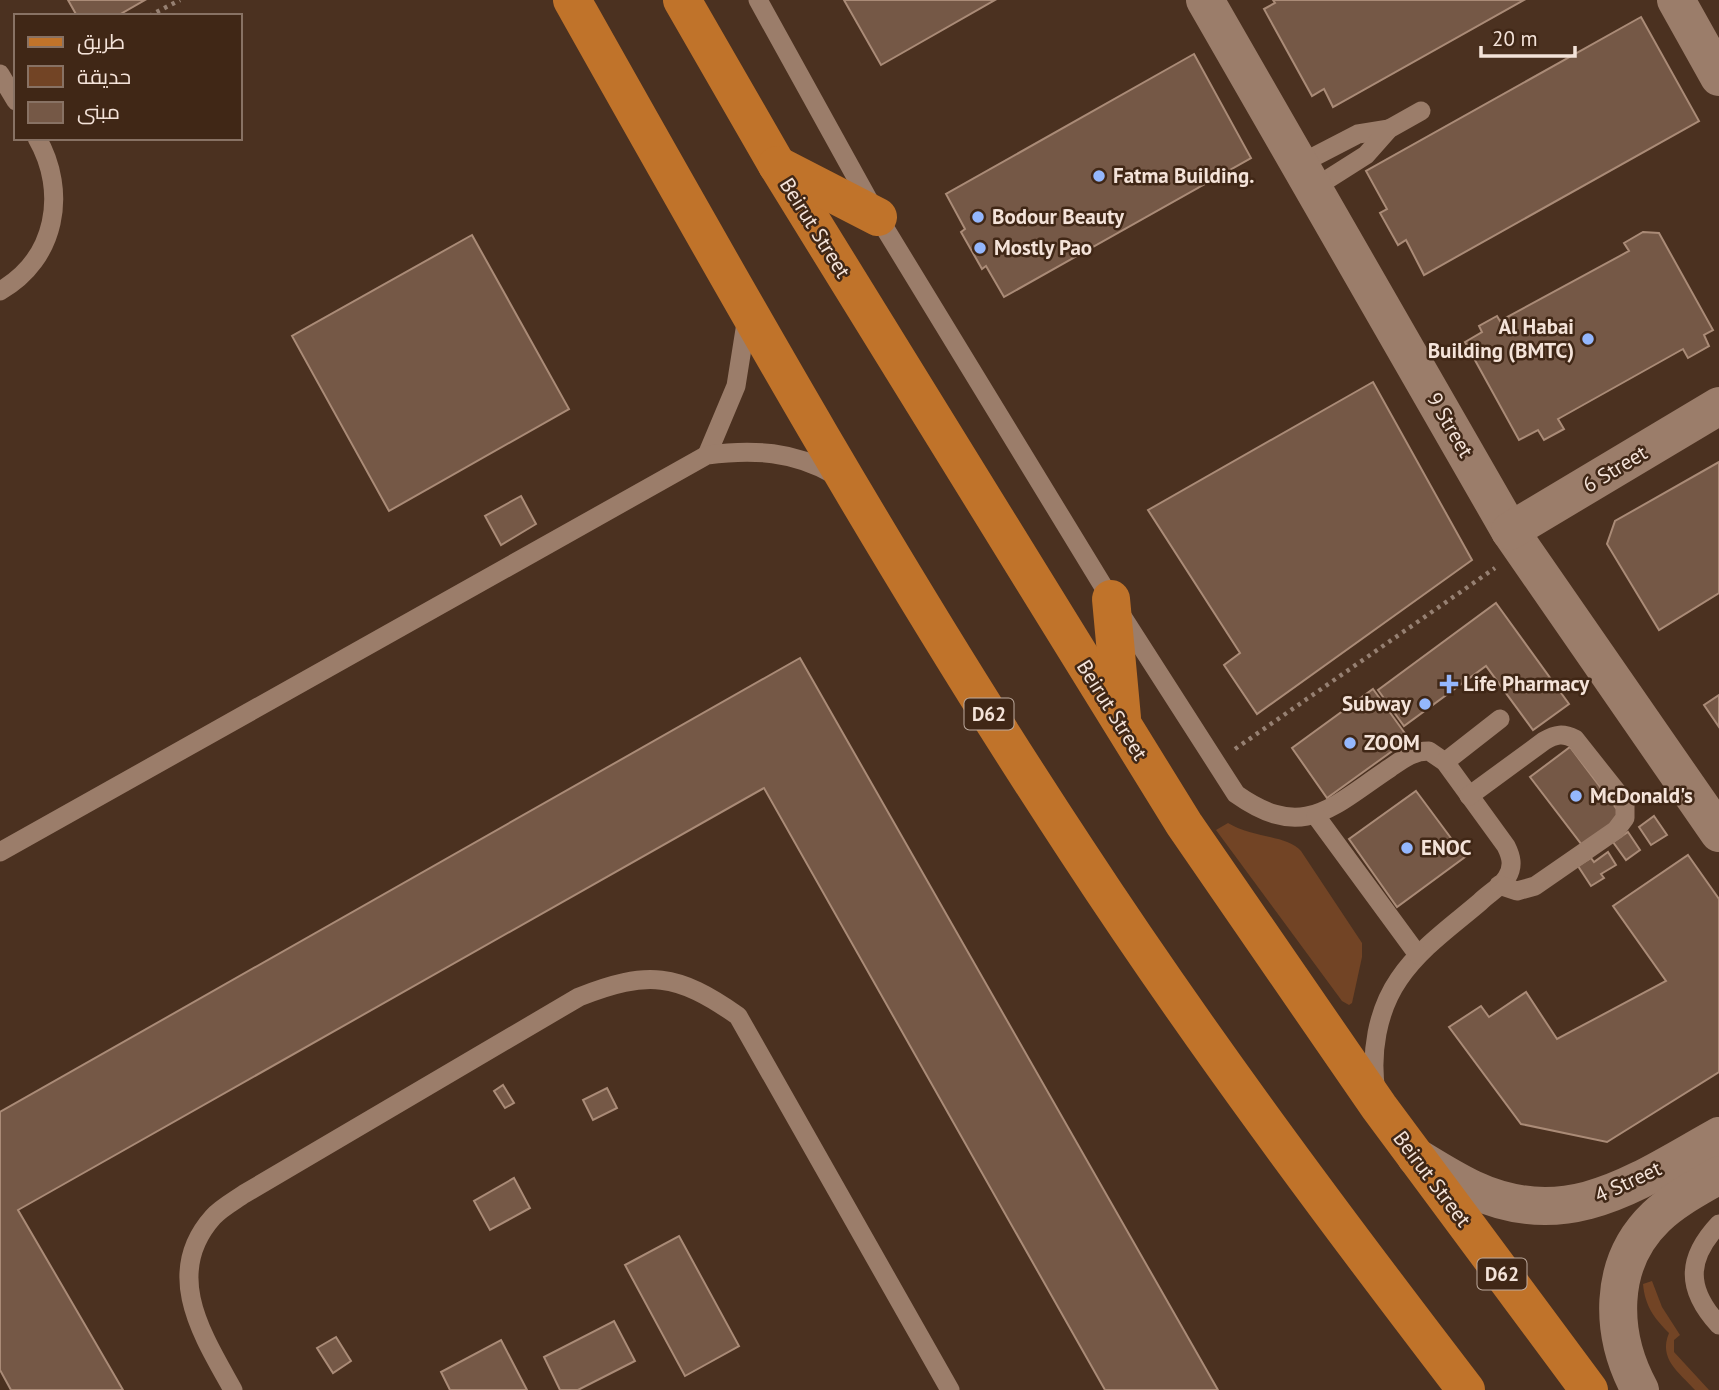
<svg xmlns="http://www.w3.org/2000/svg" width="1719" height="1390" viewBox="0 0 1719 1390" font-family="'PT Sans',Cairo,sans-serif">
	<rect width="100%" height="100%" fill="#4b3120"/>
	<g fill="#724425">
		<path d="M1228,823C1252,838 1287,835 1301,851L1362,943V957L1352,1003L1349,1005L1342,1001L1216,830Z"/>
		<path d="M1652,1281L1662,1307L1680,1335L1674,1340V1352L1709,1390H1695C1679,1372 1658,1359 1669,1333C1654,1318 1645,1306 1643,1284Z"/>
	</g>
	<g fill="#755846" stroke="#aa8b77" stroke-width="2">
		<path d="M68,0H145L117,16H77Z"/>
		<path d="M844,0H995L881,65Z"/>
		<path d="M1273,0H1524L1333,107L1324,89L1312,96L1264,9L1275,3Z"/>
		<path d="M1641,17L1699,121L1424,275L1406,240L1398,245L1380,213L1387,209L1366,171Z"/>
		<path d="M1194,54L1251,158L1004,297L986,266L982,269L961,232L965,229L946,194Z"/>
		<path d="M1643,232L1659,233L1713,330L1704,335L1709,346L1688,358L1683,349L1558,419L1564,429L1544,440L1538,430L1519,440L1465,342L1482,332L1479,326L1497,316L1500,321L1629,251L1624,243Z"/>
		<path d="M472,235L569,409L389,511L292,336Z"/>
		<path d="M1373,382L1472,560L1257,714L1224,665L1240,653L1148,510Z"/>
		<path d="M1719,462V593L1659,630L1607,544L1615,521Z"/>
		<path d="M521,496L536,524L501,545L485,516Z"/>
		<path d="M1496,603L1569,704L1533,730L1486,666L1404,726L1378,690Z"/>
		<path d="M800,658L1218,1390H1105L764,788L18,1210L123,1390H11L0,1370V1112Z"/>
		<path d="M1373,689L1409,739L1327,798L1292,748Z"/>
		<path d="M1719,695V727L1704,705Z"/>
		<path d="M1570,747L1622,816L1582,845L1530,777Z"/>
		<path d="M1416,791L1465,857L1397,907L1349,839Z"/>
		<path d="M1654,816L1667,835L1651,845L1639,827Z"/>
		<path d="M1628,832L1640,850L1626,860L1613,842Z"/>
		<path d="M1608,852L1616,865L1601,874L1604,878L1591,886L1578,866L1591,858L1594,862Z"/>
		<path d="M1688,855L1719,899V1072L1607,1142L1521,1124L1449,1027L1481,1006L1489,1017L1526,992L1557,1039L1666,981L1613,906Z"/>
		<path d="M503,1085L514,1103L505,1108L494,1091Z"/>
		<path d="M607,1088L617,1108L593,1120L583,1100Z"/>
		<path d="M514,1178L530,1208L490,1230L474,1201Z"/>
		<path d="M679,1236L739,1346L685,1376L625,1265Z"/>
		<path d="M614,1321L635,1361L578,1390H560L544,1357Z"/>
		<path d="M336,1337L351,1361L333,1373L317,1348Z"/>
		<path d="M501,1340L527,1390H450L441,1372Z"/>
	</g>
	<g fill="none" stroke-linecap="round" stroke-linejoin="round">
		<g stroke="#968072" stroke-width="4.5" stroke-dasharray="3.5 5" stroke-linecap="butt">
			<path d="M149,16L180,0"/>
			<path d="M1235,749L1495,568"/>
		</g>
		<g stroke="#9b7d6a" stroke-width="19">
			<path d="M758,0L878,217L1111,599L1236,794C1304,842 1331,807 1390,768C1403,759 1413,751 1429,751L1445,762L1506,846C1511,856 1514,866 1507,877C1502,886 1488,894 1480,902C1452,926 1420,948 1399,979C1377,1011 1370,1054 1376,1092"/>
			<path d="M0,74L16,101"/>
			<path d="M1300,164L1358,134L1389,129"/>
			<path d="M1314,188L1366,155L1389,129L1421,111"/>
			<path d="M0,291C56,259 68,192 37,138"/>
			<path d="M707,455L736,386L747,317"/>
			<path d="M1445,762L1500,719"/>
			<path d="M1469,796L1544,741C1556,734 1563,733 1575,739L1625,802V818L1616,830L1535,886L1517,891L1499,885"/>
			<path d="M1316,816L1418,955"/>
			<path d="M0,852L707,455C753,449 794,451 835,475"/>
			<path d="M1719,1224C1686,1259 1686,1289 1719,1325"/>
			<path d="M233,1390C203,1336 162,1274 213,1217C221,1208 234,1201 244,1194L579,997C648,970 677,973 738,1016L950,1390"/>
		</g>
		<g stroke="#9b7d6a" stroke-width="38">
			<path d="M1205,0L1510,531L1719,833"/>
			<path d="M1676,0L1719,77"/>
			<path d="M1510,531L1719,406"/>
			<path d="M1416,1157C1434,1168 1453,1180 1472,1189C1568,1234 1638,1181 1719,1136"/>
			<path d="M1640,1390C1610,1335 1607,1264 1656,1217C1675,1199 1697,1188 1719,1175"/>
		</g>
		<g stroke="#c0732a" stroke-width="38">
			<path d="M572,0C734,288 895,575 1077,851C1198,1036 1331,1214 1466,1390"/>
			<path d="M682,0L777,165L1184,824L1379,1107L1589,1390"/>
			<path d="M777,165L878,217"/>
			<path d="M1111,599L1122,718"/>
		</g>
	</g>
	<g fill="#94b7fd" stroke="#402716" stroke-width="2.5">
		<circle cx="1099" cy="176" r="7"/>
		<circle cx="978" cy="217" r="7"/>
		<circle cx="980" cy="248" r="7"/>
		<circle cx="1588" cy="339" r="7"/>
		<path d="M1445.5 673.5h7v7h7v7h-7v7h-7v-7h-7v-7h7z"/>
		<circle cx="1425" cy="704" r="7"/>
		<circle cx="1350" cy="743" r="7"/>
		<circle cx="1576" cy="796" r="7"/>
		<circle cx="1407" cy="848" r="7"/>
	</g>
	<g text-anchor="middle" stroke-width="5" stroke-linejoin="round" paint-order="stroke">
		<g fill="#402716" stroke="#beab9e" stroke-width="2">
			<rect x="964.5" y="698.5" width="49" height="31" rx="5"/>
			<rect x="1477.5" y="1258.5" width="49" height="31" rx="5"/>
		</g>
		<g font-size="19" font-weight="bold" fill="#f4e3d9">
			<text x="989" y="721">D62</text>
			<text x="1502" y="1281">D62</text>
		</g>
		<g font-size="21" font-weight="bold" fill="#f4e3d9" stroke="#402716" text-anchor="start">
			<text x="1113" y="183">Fatma Building.</text>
			<text x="992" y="224">Bodour Beauty</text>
			<text x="994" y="255">Mostly Pao</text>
			<text x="1574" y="334" text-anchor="end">Al Habai<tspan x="1574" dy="24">Building (BMTC)</tspan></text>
			<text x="1463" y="691">Life Pharmacy</text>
			<text x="1411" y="711" text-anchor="end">Subway</text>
			<text x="1364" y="750">ZOOM</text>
			<text x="1590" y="803">McDonald's</text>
			<text x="1421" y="855">ENOC</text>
		</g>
		<g font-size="21" fill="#f4e3d9" stroke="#402716">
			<text transform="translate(815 228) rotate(58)" y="7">Beirut Street</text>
			<text transform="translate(1450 425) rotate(60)" y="7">9 Street</text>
			<text transform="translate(1615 469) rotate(-31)" y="7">6 Street</text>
			<text transform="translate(1112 710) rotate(58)" y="7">Beirut Street</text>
			<text transform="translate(1432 1179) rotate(53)" y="7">Beirut Street</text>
			<text transform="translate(1628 1182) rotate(-25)" y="7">4 Street</text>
		</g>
	</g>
	<rect x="14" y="14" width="228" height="126" fill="#402716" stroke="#887264" stroke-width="2"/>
	<rect x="28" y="37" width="35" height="10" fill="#c0732a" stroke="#887264" stroke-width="2"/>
	<text x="77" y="49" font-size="21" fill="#f4e3d9">طريق</text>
	<rect x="28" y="66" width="35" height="21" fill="#724425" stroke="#887264" stroke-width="2"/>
	<text x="77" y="84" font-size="21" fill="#f4e3d9">حديقة</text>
	<rect x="28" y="102" width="35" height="21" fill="#755846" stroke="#887264" stroke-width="2"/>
	<text x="77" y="119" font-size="21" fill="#f4e3d9">مبنى</text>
	<path d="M1481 46v10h94v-10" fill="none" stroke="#f4e3d9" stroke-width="3.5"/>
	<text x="1492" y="46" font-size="21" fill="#f4e3d9" stroke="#402716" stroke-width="5" paint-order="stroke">20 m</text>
</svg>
